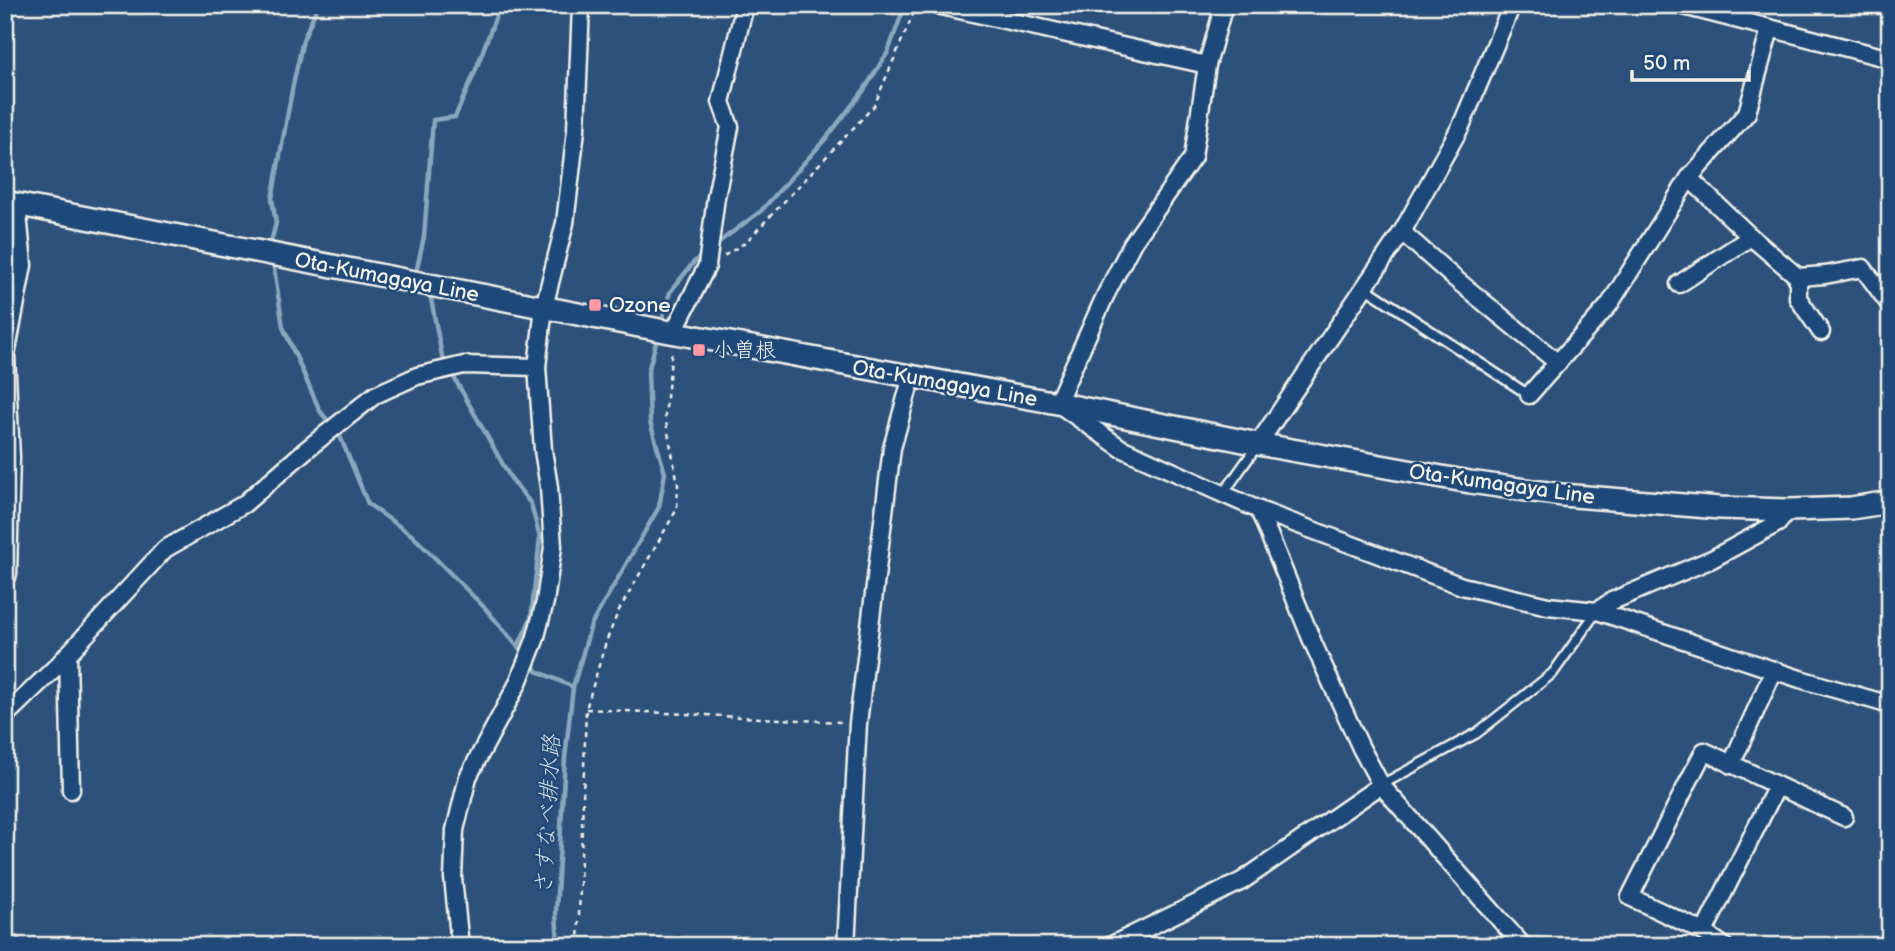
<svg xmlns="http://www.w3.org/2000/svg" width="1895" height="951" viewBox="0 0 1895 951" font-family="'Balsamiq Sans','Klee One',sans-serif">
	<rect width="100%" height="100%" fill="#2c517b"/>
	<filter id="ink" filterUnits="userSpaceOnUse"><feTurbulence type="fractalNoise" baseFrequency=".0143" numOctaves="2"/><feDisplacementMap in="SourceGraphic" scale="14" xChannelSelector="R" yChannelSelector="G"/><feConvolveMatrix kernelMatrix="1 2 1 2 8 2 1 2 1" color-interpolation-filters="sRGB"/></filter>
	<g filter="url(#ink)">
		<g fill="none" stroke-linecap="round" stroke-linejoin="round">
			<g stroke="#8aa8bc" stroke-width="4.5">
				<path d="M271,242L276,223L272,199L293,85L303,40L318,5"/>
				<path d="M715,245L761,211L828,136L864,90L888,52L905,5"/>
				<path d="M273,262L283,327L320,411L340,436L368,504L413,536L485,608L524,654"/>
				<path d="M417,268L424,237L433,120L455,117L475,72L500,5"/>
				<path d="M431,299L442,356L510,477L531,504L540,538L531,618L518,647"/>
				<path d="M661,324L670,292L694,262L703,255"/>
				<path d="M531,664L537,671L573,687"/>
				<path d="M5,923L18,940L17,946"/>
				<path d="M558,946L556,912L565,758L573,687L591,625L659,507L665,473L650,422L648,372L658,335"/>
			</g>
			<defs>
				<g id="lane">
					<path d="M1364,287L1529,395"/>
					<path d="M1223,494L1257,446"/>
					<path d="M1381,785L1477,733L1553,673L1597,611"/>
				</g>
				<g id="street">
					<path d="M937,5L1207,65"/>
					<path d="M1224,5L1207,65L1193,157L1132,244L1105,296L1057,403L1121,448L1223,494L1259,510L1462,586L1548,606L1597,611L1800,679L1890,705"/>
					<path d="M1680,5L1890,59"/>
					<path d="M1689,178L1751,237L1798,277L1825,275L1863,268L1890,305"/>
					<path d="M1402,232L1453,277L1558,363"/>
					<path d="M1798,277V298L1821,332"/>
					<path d="M1679,284L1751,237"/>
					<path d="M673,333L707,266L716,197L730,127L721,102L745,5"/>
					<path d="M1529,395L1609,305L1689,178L1747,113L1770,29"/>
					<path d="M1258,444L1402,232L1461,126L1512,5"/>
					<path d="M1259,510L1313,643L1361,748L1381,785L1523,946"/>
					<path d="M8,574L11,457L6,355L23,265L17,204"/>
					<path d="M1597,611L1612,601L1712,559L1778,523L1788,510"/>
					<path d="M68,654L71,790"/>
					<path d="M5,716L59,664L165,549L244,504L307,449L375,395L417,376L464,365L537,367"/>
					<path d="M1731,765L1774,670"/>
					<path d="M1704,932L1777,786"/>
					<path d="M460,946L453,878L455,830L468,777L517,685L535,640L545,602L553,547L549,487L543,450L537,367L544,307L565,223L576,130L581,5"/>
					<path d="M846,946L858,723L892,448L912,376"/>
					<path d="M1110,946L1242,881L1381,785"/>
					<path d="M1724,946L1704,932L1630,897L1704,751L1844,817"/>
				</g>
				<path id="secondary" d="M5,202L670,332L1057,403L1258,444L1470,482L1562,495L1720,508L1788,510L1822,509L1851,508L1890,502"/>
			</defs>
			<use href="#lane" stroke="#f4f1e8" stroke-width="13"/>
			<use href="#street" stroke="#f4f1e8" stroke-width="21"/>
			<use href="#secondary" stroke="#f4f1e8" stroke-width="26"/>
			<g stroke="#f4f1e8" stroke-width="2.5" stroke-dasharray="5 5" stroke-linecap="butt">
				<path d="M724,256L746,242L874,106L917,5"/>
				<path d="M586,709L841,722"/>
				<path d="M578,946L586,709L606,642L618,612L677,509L678,484L665,417L672,349"/>
			</g>
			<use href="#lane" stroke="#1f4a7a" stroke-width="8"/>
			<use href="#street" stroke="#1f4a7a" stroke-width="16"/>
			<use href="#secondary" stroke="#1f4a7a" stroke-width="21"/>
		</g>
	</g>
	<g fill="#ff9aa2" stroke="#1f4a7a" stroke-width="2.5">
		<rect x="588" y="298" width="14" height="14" rx="3.5"/>
		<rect x="692" y="343" width="14" height="14" rx="3.5"/>
	</g>
	<g text-anchor="middle" stroke-width="5" stroke-linejoin="round" paint-order="stroke">
		<g font-size="21" fill="#f4f1e8" stroke="#1f4a7a">
			<text transform="translate(387 277) rotate(11)" y="7">Ota-Kumagaya Line</text>
			<text transform="translate(945 383) rotate(10)" y="7">Ota-Kumagaya Line</text>
			<text transform="translate(1502 484) rotate(8)" y="7">Ota-Kumagaya Line</text>
		</g>
		<g font-size="21" fill="#f4f1e8" stroke="#1f4a7a" text-anchor="start">
			<text x="609" y="312">Ozone</text>
			<text x="713" y="357">小曽根</text>
		</g>
		<g font-size="23" font-style="italic" fill="#d9dfdd" stroke="#1f4a7a">
			<text transform="translate(547 815) rotate(-87)" y="8">さすなべ排水路</text>
		</g>
	</g>
	<rect width="1895" height="951" fill="none" stroke="#1f4a7a" stroke-width="28"/>
	<rect x="14" y="14" width="1867" height="923" fill="none" stroke="#f4f1e8" stroke-width="2.5" filter="url(#ink)"/>
	<path d="M1632 70v10h117v-10" fill="none" stroke="#f4f1e8" stroke-width="3.5"/>
	<text x="1643" y="70" font-size="21" fill="#f4f1e8" stroke="#1f4a7a" stroke-width="5" paint-order="stroke">50 m</text>
</svg>
